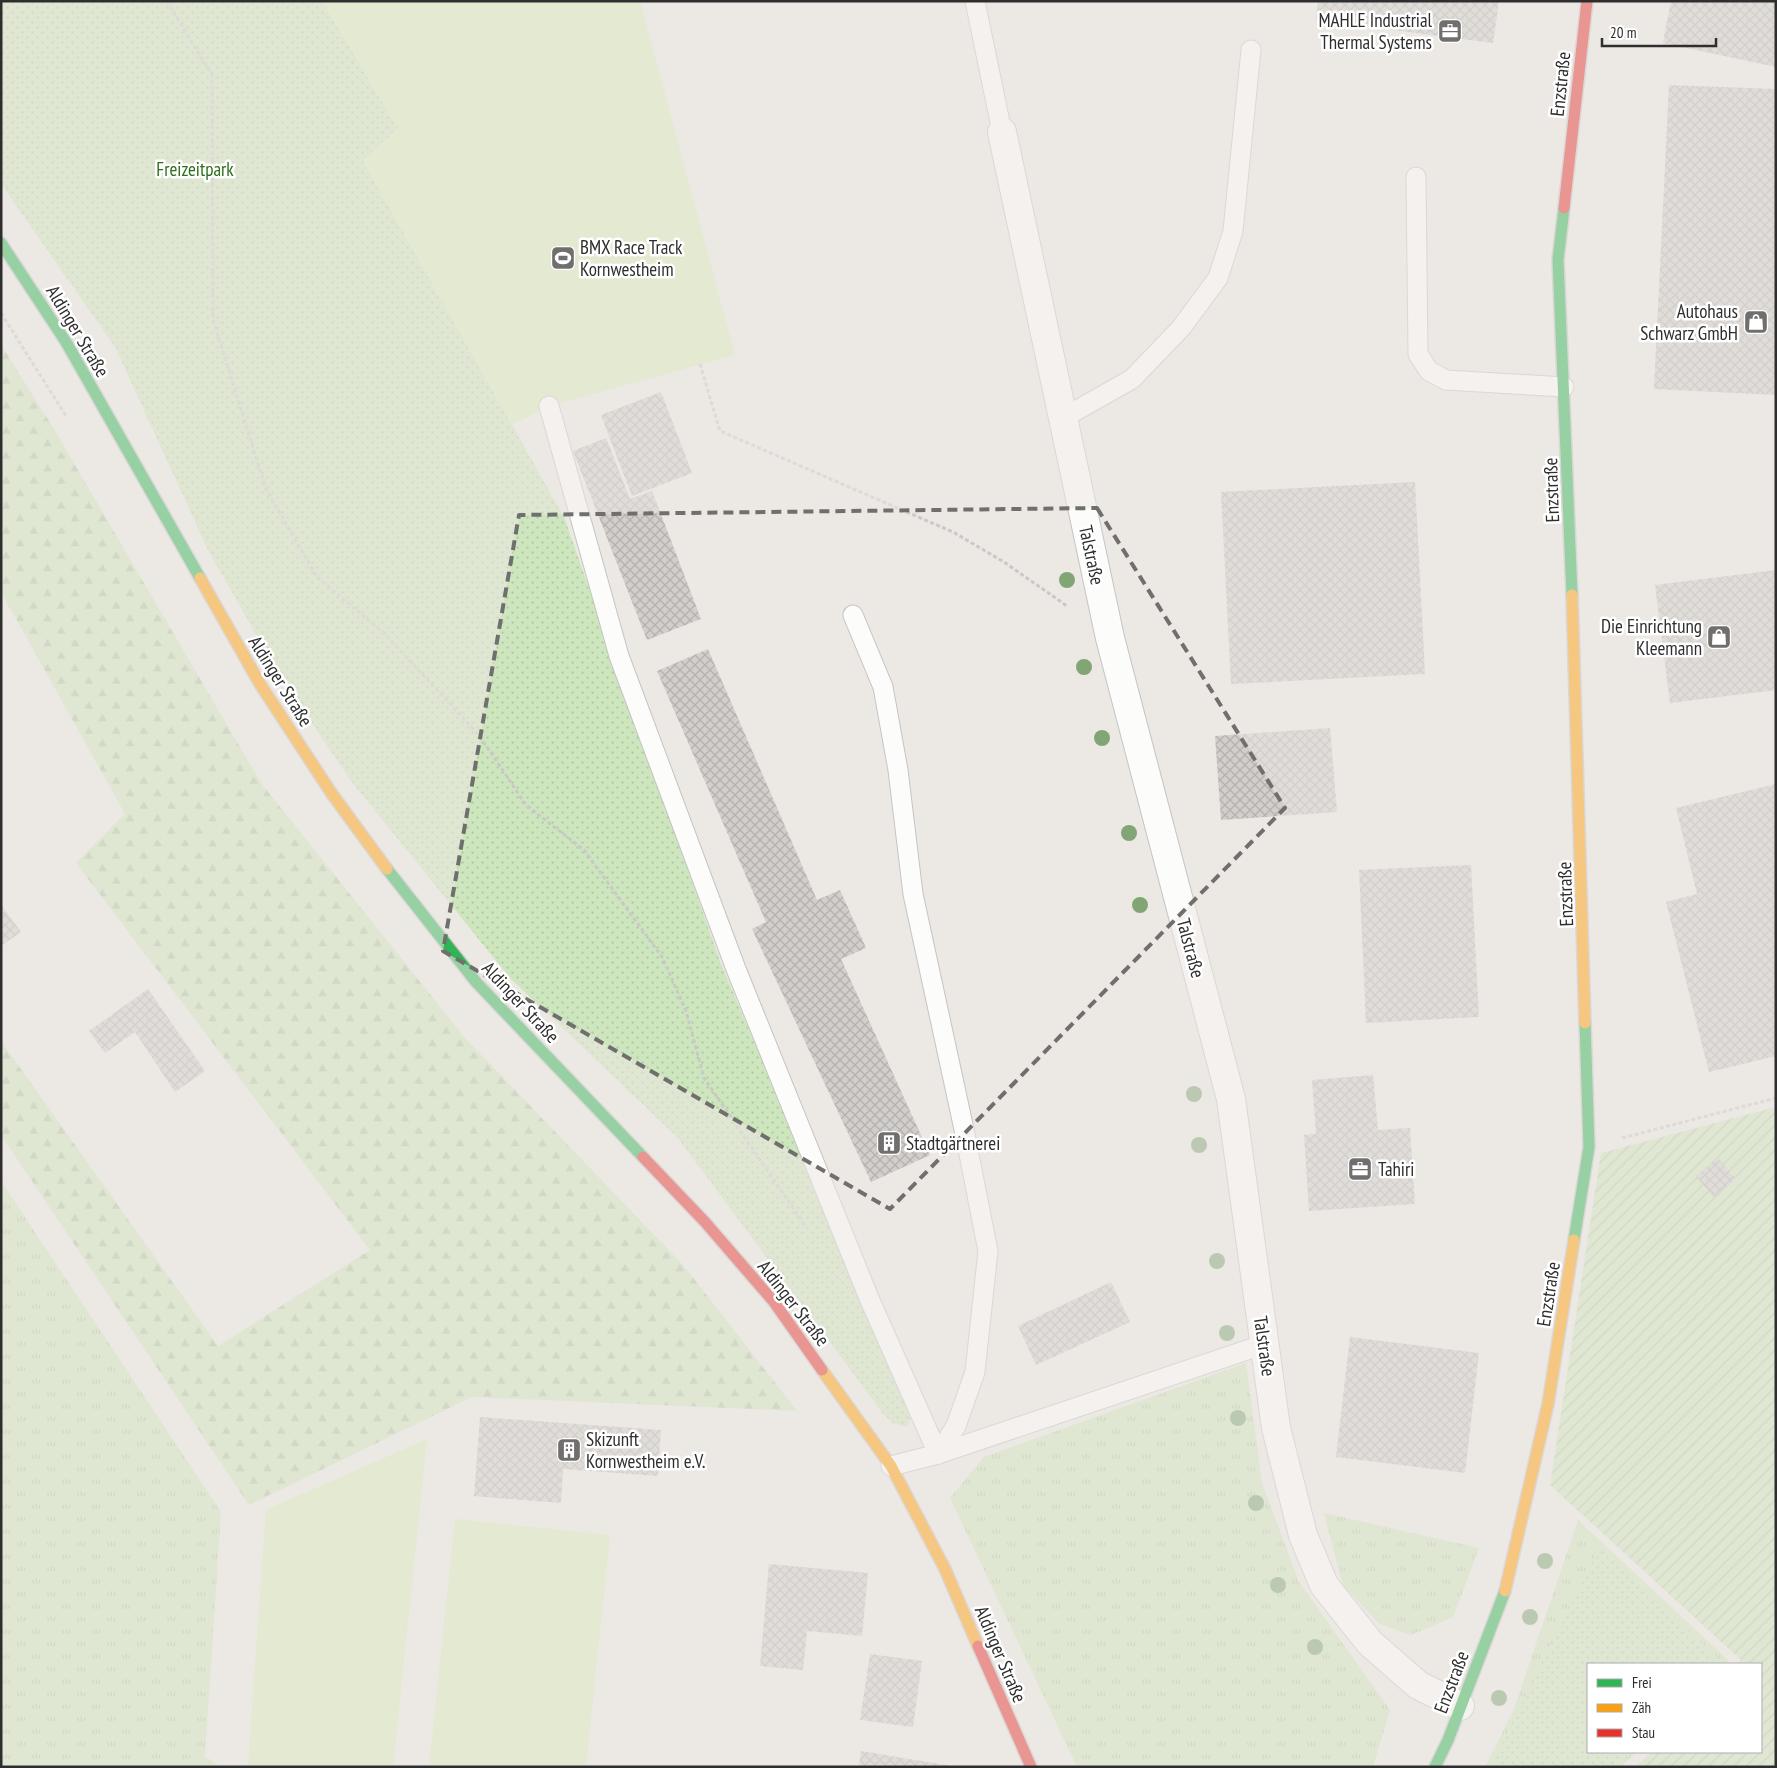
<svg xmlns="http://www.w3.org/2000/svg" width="1777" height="1768" viewBox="0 0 1777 1768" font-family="'PT Sans Narrow',sans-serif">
	<defs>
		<pattern id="grass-tufts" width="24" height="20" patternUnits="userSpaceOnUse" patternTransform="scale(1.25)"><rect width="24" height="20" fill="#cee6be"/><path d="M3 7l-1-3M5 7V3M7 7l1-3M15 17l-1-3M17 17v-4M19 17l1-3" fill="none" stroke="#b1c6a4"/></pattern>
		<pattern id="forest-firs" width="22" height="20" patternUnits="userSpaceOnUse" patternTransform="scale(1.25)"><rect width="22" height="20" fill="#cee6be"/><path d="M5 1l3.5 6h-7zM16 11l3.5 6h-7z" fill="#b1c6a4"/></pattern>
		<pattern id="park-dots" width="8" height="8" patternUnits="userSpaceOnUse" patternTransform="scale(1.25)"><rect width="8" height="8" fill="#cee6be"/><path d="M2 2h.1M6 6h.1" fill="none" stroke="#b1c6a4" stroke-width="1.8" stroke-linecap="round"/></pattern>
		<pattern id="garden-furrows" width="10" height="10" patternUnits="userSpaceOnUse" patternTransform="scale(1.25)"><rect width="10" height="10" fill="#cee6be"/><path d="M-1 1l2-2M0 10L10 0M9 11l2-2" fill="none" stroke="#b1c6a4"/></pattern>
		<pattern id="building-cross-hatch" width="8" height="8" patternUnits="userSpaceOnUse" patternTransform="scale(1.25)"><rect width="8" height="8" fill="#d1cecb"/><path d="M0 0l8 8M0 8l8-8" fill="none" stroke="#b4b1af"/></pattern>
	</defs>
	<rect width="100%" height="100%" fill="#ece8e4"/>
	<g fill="url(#grass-tufts)">
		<path d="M1,1181L221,1512L205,1756L220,1767H1Z"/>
		<path d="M1246,1363L1262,1483L1299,1582L1390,1710L1373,1767H1077L950,1498L984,1457Z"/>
		<path d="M1324,1513L1479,1548L1453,1617L1411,1635L1380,1624L1343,1586Z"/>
		<path d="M1578,1520L1729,1661L1726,1664H1588V1752H1636L1621,1767H1485L1514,1709Z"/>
	</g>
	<path fill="url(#forest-firs)" d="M1,345L51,424L261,783L465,1038L684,1266L797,1411L472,1397L249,1505L1,1135V1041L218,1346L370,1250L76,863L125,814L1,592Z"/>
	<g fill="url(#park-dots)">
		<path d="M1,1H322L398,128L363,161L564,517L721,964L822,1201L911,1419L907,1427L893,1423L884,1415L677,1137L510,978L351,781L277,671L209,552L115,347L1,184Z"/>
		<path d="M1599,1548L1722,1662L1719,1664H1588V1752H1630L1615,1767H1504L1495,1757Z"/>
	</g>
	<path fill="url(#garden-furrows)" d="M1776,1107V1767H1636L1651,1752H1761V1664H1737L1741,1660L1550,1485L1601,1153Z"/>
	<g fill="#d9eabb">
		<path d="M322,1H640L735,355L549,406L512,425L363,161L398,128Z"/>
		<path d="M427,1439L393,1767H251L248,1765L266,1510Z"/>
		<path d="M455,1519L610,1535L586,1767H429Z"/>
	</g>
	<g fill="url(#building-cross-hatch)">
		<path d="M1318,1H1499L1493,43L1316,20Z"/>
		<path d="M1671,1H1776V67L1663,43Z"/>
		<path d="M1669,85L1776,89V395L1654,389Z"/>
		<path d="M661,392L692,473L632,496L601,415Z"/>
		<path d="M606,438L630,499L652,491L701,619L647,640L573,451Z"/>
		<path d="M1415,482L1425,674L1231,684L1221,492Z"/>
		<path d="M1776,570V690L1670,703L1655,585Z"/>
		<path d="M708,649L817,900L840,890L866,948L841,959L930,1155L871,1182L752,929L766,922L657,671Z"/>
		<path d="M1330,728L1337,812L1221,820L1215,736Z"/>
		<path d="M1776,784V1056L1709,1072L1666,902L1697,894L1676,808Z"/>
		<path d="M1471,865L1479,1017L1366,1023L1359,870Z"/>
		<path d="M1,905L21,932L1,946Z"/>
		<path d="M148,989L205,1071L175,1092L135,1032L105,1053L89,1031Z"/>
		<path d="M1373,1075L1378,1130L1410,1128L1415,1204L1309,1211L1304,1135L1316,1134L1312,1080Z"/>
		<path d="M1718,1158L1736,1179L1713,1197L1696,1176Z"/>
		<path d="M1111,1282L1130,1322L1036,1365L1018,1326Z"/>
		<path d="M1350,1337L1479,1353L1465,1473L1336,1457Z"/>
		<path d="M480,1417L661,1430L658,1476L563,1469L561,1503L474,1496Z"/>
		<path d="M769,1564L868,1573L862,1636L807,1631L803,1670L760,1666Z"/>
		<path d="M870,1654L922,1661L913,1727L860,1720Z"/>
		<path d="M861,1751L952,1766V1767H859Z"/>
	</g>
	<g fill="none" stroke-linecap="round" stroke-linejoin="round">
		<defs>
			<g id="lane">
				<path d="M975,1L1002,132"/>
				<path d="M1416,177L1418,354L1429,371L1446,380L1564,387"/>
				<path d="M549,406L619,656L736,969L869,1298L938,1454"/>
				<path d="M1063,418L1132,379L1181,328L1218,278L1233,231L1251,50"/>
				<path d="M853,615L883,687L898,770L913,894L965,1134L988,1251L975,1372L956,1426L938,1454"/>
				<path d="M891,1466L938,1454L1265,1344"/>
			</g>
			<path id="street" d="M1002,132L1110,638L1231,1099L1276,1428L1303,1535L1324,1585L1370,1643L1418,1685L1460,1706"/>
			<g id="fast">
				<path d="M1564,208L1558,260L1572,595"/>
				<path d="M1,243L66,342L200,578"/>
				<path d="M387,869L476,982L643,1157"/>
				<path d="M1574,1240L1589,1147L1585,1023"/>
				<path d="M1435,1767L1448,1740L1505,1591"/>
			</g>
			<g id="slow">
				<path d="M200,578L260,684L332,794L387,869"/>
				<path d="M1572,595L1585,1023"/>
				<path d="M822,1370L891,1466L945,1569L978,1646"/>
				<path d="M1505,1591L1548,1404L1574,1240"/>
			</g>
			<g id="jam">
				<path d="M1564,208L1587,1"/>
				<path d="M643,1157L705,1222L774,1302L822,1370"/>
				<path d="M978,1646L1031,1767"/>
			</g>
		</defs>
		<use href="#lane" stroke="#c5c4c5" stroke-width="21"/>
		<use href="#street" stroke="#c5c4c5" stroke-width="30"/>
		<use href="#fast" stroke="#c5c4c5" stroke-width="14"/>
		<use href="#slow" stroke="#c5c4c5" stroke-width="14"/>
		<use href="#jam" stroke="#c5c4c5" stroke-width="14"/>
		<g stroke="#c9c9c8" stroke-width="3" stroke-dasharray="4 2.5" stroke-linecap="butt">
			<path d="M167,1L212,75L213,320L266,489L317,577L385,634L479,735L526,805L584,850L662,957L686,1011L704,1078L806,1227"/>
			<path d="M1,313L66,416"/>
			<path d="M700,364L720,431L953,532L1004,562L1067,606"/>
			<path d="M1622,1138L1776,1098"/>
		</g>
		<use href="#lane" stroke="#fcfcfb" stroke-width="19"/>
		<use href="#street" stroke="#fcfcfb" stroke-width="28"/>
		<use href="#fast" stroke="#30b455" stroke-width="11"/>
		<use href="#slow" stroke="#ff9f0a" stroke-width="11"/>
		<use href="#jam" stroke="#e5322d" stroke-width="11"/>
	</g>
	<g fill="#82a575">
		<circle cx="1067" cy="580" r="8"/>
		<circle cx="1084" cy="667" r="8"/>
		<circle cx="1102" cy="738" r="8"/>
		<circle cx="1129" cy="833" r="8"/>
		<circle cx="1140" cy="905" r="8"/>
		<circle cx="1194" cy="1094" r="8"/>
		<circle cx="1199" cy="1145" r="8"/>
		<circle cx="1217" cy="1261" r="8"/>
		<circle cx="1227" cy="1333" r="8"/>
		<circle cx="1238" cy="1418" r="8"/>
		<circle cx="1256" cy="1503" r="8"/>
		<circle cx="1545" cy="1561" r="8"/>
		<circle cx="1278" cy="1585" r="8"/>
		<circle cx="1530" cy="1617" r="8"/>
		<circle cx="1315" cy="1647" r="8"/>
		<circle cx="1499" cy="1698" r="8"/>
	</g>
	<path d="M0 0H1777V1768H0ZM1097,508L1285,808L890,1209L443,951L519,515Z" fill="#ece8e4" fill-opacity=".55" fill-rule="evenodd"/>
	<path fill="none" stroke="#706f6e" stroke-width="4" stroke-dasharray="10 6" stroke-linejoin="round" d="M1097,508L1285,808L890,1209L443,951L519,515Z"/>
	<defs>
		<symbol id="office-square" viewBox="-11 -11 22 22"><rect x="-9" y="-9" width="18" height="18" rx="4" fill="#706f6e" stroke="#fff"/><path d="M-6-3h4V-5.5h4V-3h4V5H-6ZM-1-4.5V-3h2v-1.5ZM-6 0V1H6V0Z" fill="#fff"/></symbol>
		<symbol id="stadium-square" viewBox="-11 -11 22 22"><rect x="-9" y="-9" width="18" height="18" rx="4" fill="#706f6e" stroke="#fff"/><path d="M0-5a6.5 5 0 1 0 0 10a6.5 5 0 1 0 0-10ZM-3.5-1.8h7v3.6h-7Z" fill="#fff"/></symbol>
		<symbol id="shop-square" viewBox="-11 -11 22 22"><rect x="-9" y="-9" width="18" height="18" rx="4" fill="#706f6e" stroke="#fff"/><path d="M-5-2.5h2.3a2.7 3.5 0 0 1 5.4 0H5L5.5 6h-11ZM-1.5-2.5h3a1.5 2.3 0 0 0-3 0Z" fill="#fff"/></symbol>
		<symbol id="building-square" viewBox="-11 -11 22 22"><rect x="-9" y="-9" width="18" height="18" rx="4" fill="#706f6e" stroke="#fff"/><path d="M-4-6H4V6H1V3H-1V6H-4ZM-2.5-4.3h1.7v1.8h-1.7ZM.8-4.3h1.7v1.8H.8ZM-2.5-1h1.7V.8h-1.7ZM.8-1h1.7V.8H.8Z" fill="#fff"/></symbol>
	</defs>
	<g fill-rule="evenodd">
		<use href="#office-square" x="1436" y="17" width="28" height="28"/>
		<use href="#stadium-square" x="549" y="244" width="28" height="28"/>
		<use href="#shop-square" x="1742" y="308" width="28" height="28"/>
		<use href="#shop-square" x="1705" y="623" width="28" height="28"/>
		<use href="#building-square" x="875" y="1129" width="28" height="28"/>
		<use href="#office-square" x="1346" y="1155" width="28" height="28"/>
		<use href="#building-square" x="555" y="1436" width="28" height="28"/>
	</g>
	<g text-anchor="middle" stroke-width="5" stroke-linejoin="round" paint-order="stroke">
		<g font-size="19" fill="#2e2e2e" stroke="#fff" text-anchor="start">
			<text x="1432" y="27" text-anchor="end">MAHLE Industrial<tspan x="1432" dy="22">Thermal Systems</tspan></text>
			<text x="580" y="254">BMX Race Track<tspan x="580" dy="22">Kornwestheim</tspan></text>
			<text x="1738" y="318" text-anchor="end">Autohaus<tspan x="1738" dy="22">Schwarz GmbH</tspan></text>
			<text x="1702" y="633" text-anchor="end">Die Einrichtung<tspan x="1702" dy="22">Kleemann</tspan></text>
			<text x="906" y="1150">Stadtgärtnerei</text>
			<text x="1378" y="1176">Tahiri</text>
			<text x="586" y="1446">Skizunft<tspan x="586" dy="22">Kornwestheim e.V.</tspan></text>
		</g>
		<g font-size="19" fill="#2e2e2e" stroke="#fff">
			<text transform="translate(1560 84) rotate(-84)" y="7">Enzstraße</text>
			<text transform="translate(78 331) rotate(59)" y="7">Aldinger Straße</text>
			<text transform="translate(1551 490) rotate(-92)" y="7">Enzstraße</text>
			<text transform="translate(1092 555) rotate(78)" y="7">Talstraße</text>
			<text transform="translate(281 681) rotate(58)" y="7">Aldinger Straße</text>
			<text transform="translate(1565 894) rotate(-92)" y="7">Enzstraße</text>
			<text transform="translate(1191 948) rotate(75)" y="7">Talstraße</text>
			<text transform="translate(521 1002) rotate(47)" y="7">Aldinger Straße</text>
			<text transform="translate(1548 1294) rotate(-81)" y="7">Enzstraße</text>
			<text transform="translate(794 1303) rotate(52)" y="7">Aldinger Straße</text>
			<text transform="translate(1265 1346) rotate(82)" y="7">Talstraße</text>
			<text transform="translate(1001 1654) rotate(67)" y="7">Aldinger Straße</text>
			<text transform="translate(1451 1682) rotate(-69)" y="7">Enzstraße</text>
		</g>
		<g font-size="19" fill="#2c6e1b" stroke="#fff">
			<text x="195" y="176">Freizeitpark</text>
		</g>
	</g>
	<rect width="1777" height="1768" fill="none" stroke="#2e2e2e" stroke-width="5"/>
	<rect x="1587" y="1663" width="175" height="90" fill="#ffffff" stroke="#ababab"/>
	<rect x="1597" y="1679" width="25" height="8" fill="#30b455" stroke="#ababab"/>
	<text x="1632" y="1688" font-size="15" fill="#2e2e2e">Frei</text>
	<rect x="1597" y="1704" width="25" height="8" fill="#ff9f0a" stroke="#ababab"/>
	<text x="1632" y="1713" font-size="15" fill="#2e2e2e">Zäh</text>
	<rect x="1597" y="1729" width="25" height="8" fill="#e5322d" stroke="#ababab"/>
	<text x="1632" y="1738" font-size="15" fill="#2e2e2e">Stau</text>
	<path d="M1602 38v8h114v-8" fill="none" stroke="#2e2e2e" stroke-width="2.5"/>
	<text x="1610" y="38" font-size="15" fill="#2e2e2e" stroke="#ffffff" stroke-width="4" paint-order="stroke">20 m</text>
</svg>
